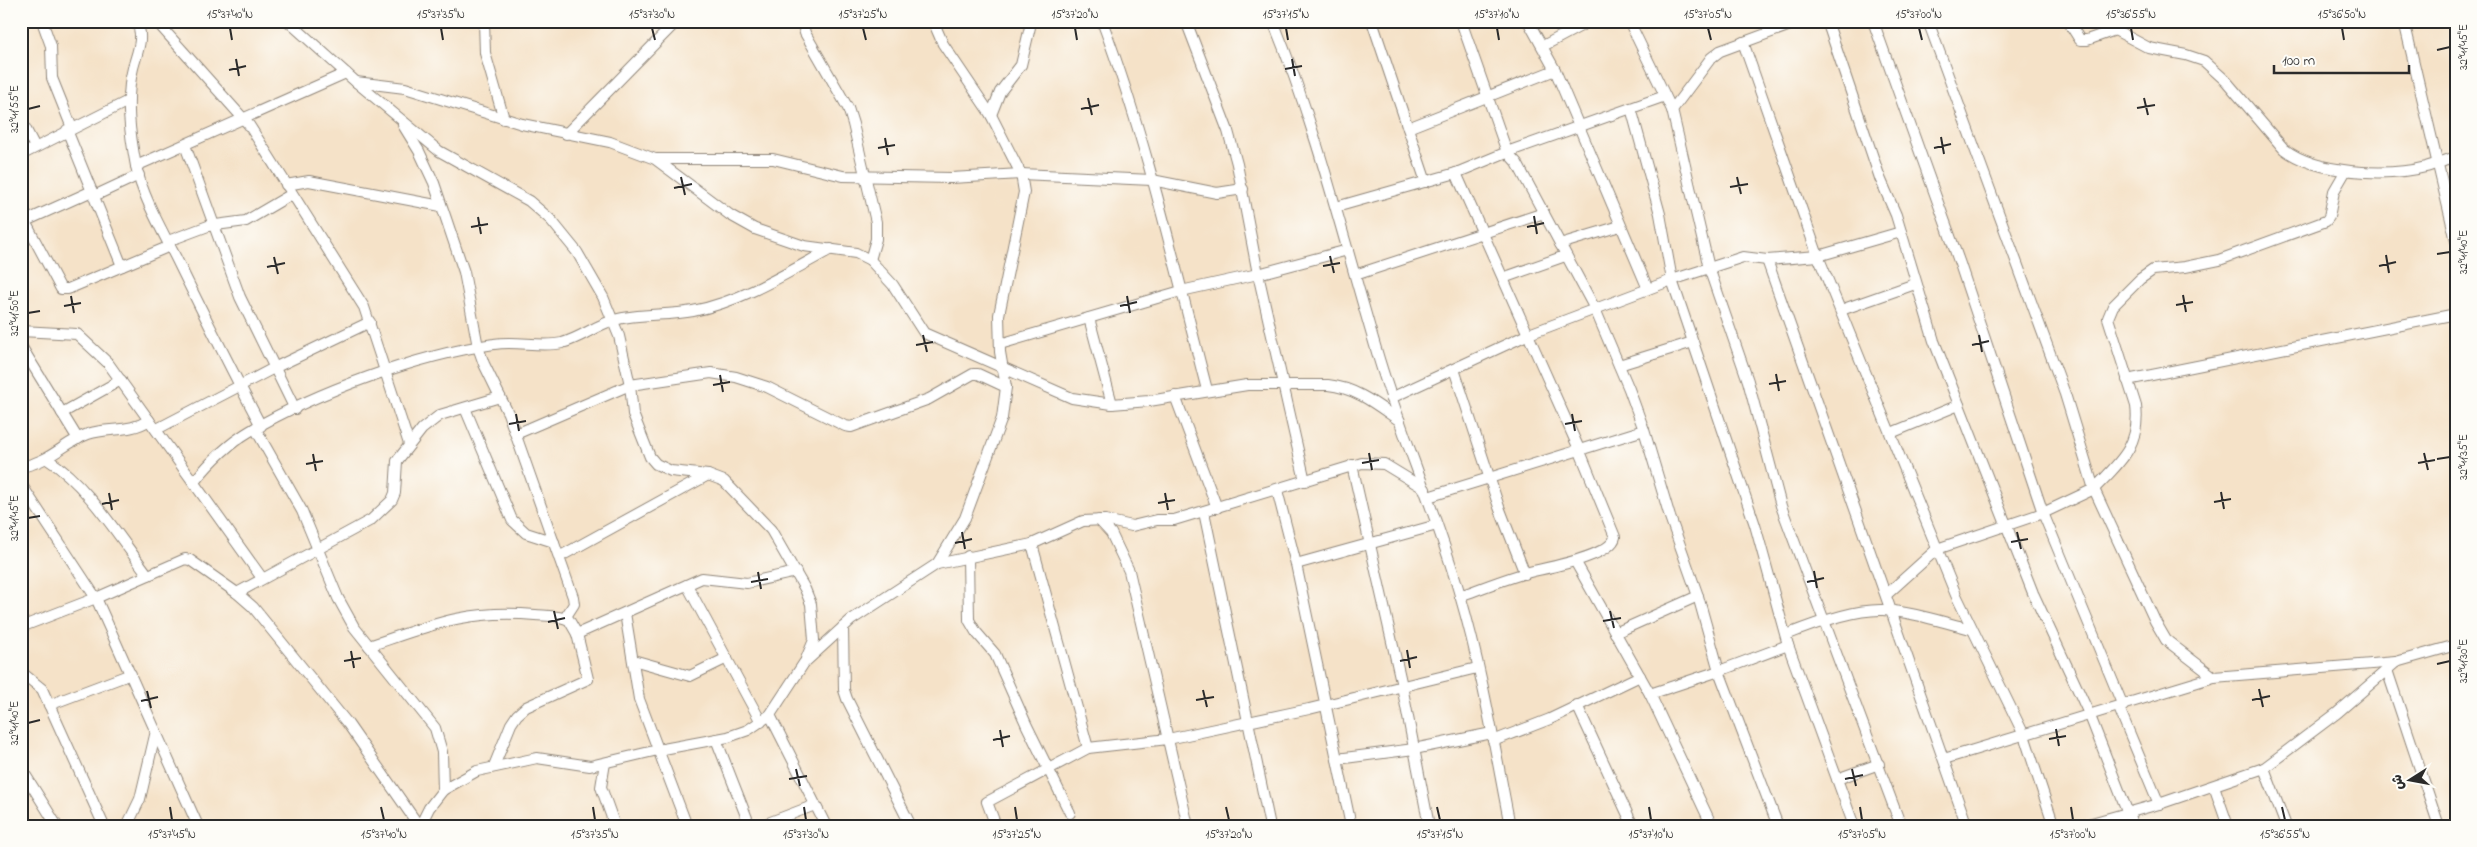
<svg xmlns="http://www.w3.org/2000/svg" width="2477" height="847" viewBox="0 0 2477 847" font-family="'Indie Flower','Playpen Sans Arabic',sans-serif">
	<rect width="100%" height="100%" fill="#fdfcf7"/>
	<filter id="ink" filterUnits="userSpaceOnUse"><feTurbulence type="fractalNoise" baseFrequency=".02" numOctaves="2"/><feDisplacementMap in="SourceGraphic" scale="10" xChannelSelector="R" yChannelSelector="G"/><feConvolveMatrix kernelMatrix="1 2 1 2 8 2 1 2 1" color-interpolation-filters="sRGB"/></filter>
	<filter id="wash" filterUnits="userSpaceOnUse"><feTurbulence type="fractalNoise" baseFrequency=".0096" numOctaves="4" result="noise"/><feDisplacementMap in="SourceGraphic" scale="20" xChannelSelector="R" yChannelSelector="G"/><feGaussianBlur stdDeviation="1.12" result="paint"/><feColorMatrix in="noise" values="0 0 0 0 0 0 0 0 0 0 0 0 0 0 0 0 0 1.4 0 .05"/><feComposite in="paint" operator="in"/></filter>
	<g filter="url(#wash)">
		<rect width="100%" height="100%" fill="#f5e2c8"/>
	</g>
	<g filter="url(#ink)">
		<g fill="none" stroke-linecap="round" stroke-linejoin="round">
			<defs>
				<g id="minor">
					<path d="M42,21L51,46L52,78L72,128"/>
					<path d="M136,21C145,37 137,52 133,68C125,99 130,135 136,166C142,196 163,232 177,260C204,315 232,371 261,426"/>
					<path d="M156,21L249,125L364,307L409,444"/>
					<path d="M288,21L356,82L439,151L529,201L551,220L577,252L603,297L619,336L630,385L633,414L650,457L656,464L671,471L708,475L724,481L771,530L805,589L811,604L814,640L806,659"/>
					<path d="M484,21L485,53L504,119"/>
					<path d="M802,21L805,33L848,108L853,124L876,222V239L870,260"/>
					<path d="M933,21L943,44L991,115L1021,174L1024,192L999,315L1000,352L1006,387L1002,418L965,518L937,564"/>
					<path d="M1102,21C1147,141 1175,267 1207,390"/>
					<path d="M1186,21L1228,131L1237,164L1258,274L1305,481"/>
					<path d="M1273,21C1318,131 1345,246 1379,359C1403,439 1437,515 1460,595C1482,670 1495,749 1510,826"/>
					<path d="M1372,21L1426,182"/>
					<path d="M1461,21L1507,152L1517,163L1595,309L1629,389L1644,430L1670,517L1698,596L1719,671L1778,826"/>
					<path d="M1528,21L1555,70L1648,289"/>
					<path d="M1629,21L1672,110L1709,268L1748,381L1781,506L1901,826"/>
					<path d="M1827,21L1880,178L1896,215L1934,341L2033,593L2090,716L2133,826"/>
					<path d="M1873,21L1960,264L2043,513L2123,706"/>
					<path d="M1928,21L2065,394L2094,489C2119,463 2141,446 2136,406L2108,318L2113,306L2140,279L2153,270L2185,267L2219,260L2326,221L2329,217L2334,191L2345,172"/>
					<path d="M2068,21L2080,40H2087L2115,30L2149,48L2186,55L2204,61L2226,81L2284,149C2316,174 2387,177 2426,167C2436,164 2446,160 2456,157"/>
					<path d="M2404,21L2456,241"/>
					<path d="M1743,42L1818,256L1956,595L2024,735L2054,826"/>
					<path d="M1543,46L1590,21"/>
					<path d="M356,82L405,88L522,124L610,142L655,159L730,215L755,229L804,246L856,253L870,260L893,285L924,333L1072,398L1112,404L1149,401L1247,385H1328C1357,388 1377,405 1400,421"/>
					<path d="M1631,108L1660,214L1672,280L1755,525L1788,645L1837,779"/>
					<path d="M1672,110L1711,58L1720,51L1801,21"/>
					<path d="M991,115L1000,92L1021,65L1030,27L1029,21"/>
					<path d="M21,120L35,147"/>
					<path d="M403,125L419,151L434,183L464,272L478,347L484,364L508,413L573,597L574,604L565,618"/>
					<path d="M1408,128L1555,70"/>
					<path d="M67,130L122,266"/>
					<path d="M566,134L677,21"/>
					<path d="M185,145L240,297L295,409"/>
					<path d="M21,155L128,101"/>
					<path d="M656,159H773L843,176L951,178L1021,174L1152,180L1217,193L1243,189"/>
					<path d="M136,166L346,73"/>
					<path d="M1456,173L1579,449L1615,537C1611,557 1544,568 1526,573C1504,579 1482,588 1460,596"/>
					<path d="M286,185L309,181L441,206"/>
					<path d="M94,196L139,175"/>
					<path d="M1336,207L1456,173L1507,152L1665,96"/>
					<path d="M21,214L61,289H68L170,246"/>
					<path d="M21,223L92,191"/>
					<path d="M168,241L208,226L246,221L292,194"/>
					<path d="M1560,244L1620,226"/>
					<path d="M1767,260L1967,826"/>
					<path d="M1355,275L1544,213"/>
					<path d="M1503,278L1565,256"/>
					<path d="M1841,310L1915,284"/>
					<path d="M1089,318L1112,404"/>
					<path d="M21,331L77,334L108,363L262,578"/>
					<path d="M1000,344L1181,291L1258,274L1348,250"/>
					<path d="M21,346L78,439"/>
					<path d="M1619,365L1693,342"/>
					<path d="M1454,369L1499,507L1525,574"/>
					<path d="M2127,380L2456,314"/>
					<path d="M1175,396L1217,508"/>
					<path d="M1391,398L1529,334L1672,280L1743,257L1767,260L1818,256L1901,232"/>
					<path d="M465,408L512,520L526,533L554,542"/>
					<path d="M62,413L121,380"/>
					<path d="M255,428L302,511L338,598L354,627L435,728L442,752L443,790"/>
					<path d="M157,429L274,368L370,322"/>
					<path d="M1891,433L1959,405"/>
					<path d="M516,434L630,385L711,373L736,377L767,387L845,426L851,427L929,399L973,374H978L1006,387"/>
					<path d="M47,459C87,484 119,537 148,575"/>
					<path d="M1352,465L1402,686L1429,826"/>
					<path d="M21,467C52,461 63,443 88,434C109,427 130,433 149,420"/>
					<path d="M194,482C210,462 228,444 250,431C316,392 418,355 494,344C517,340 540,348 562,343C581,338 596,325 614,320C640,313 667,316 693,311C743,301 787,273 831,249"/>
					<path d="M21,484L96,598L185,559L190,560L237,593L253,607L348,724L419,826"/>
					<path d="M1277,490L1296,564L1351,826"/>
					<path d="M1428,497L1644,430"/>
					<path d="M1204,512L1270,826"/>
					<path d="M1099,520L1111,533L1129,571L1188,826"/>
					<path d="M1032,544L1088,748"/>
					<path d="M968,556L969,620L976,632L995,654L1027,726L1070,813"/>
					<path d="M559,557L708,475"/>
					<path d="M1575,561L1650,694L1712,826"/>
					<path d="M1296,564L1437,525"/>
					<path d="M687,585L761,722"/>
					<path d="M237,593L371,520L392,500L395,493L397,461L422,429L440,415L500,397"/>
					<path d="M1886,595L1937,549L2043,513L2094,489L2155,621L2166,640L2214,677L2396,662"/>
					<path d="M625,613L639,699L687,826"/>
					<path d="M21,627L96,598L198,826"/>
					<path d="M843,627L844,690L847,699L911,826"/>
					<path d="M1615,633L1698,596"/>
					<path d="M577,634L702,578L747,583L796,572"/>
					<path d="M1786,635C1813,624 1854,609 1883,610C1913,612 1942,622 1971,629"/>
					<path d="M369,646C431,625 467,609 535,615C545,616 559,615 569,620L577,634L588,679L526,707L517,715L511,724L494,766"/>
					<path d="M633,660L690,676L727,658"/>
					<path d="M2387,670L2439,826"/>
					<path d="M21,672L42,689L104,826"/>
					<path d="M1650,694L1719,671L1788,645"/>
					<path d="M49,705L131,674"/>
					<path d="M1577,705L1633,826"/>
					<path d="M2119,708L2159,804"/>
					<path d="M770,715L826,826"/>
					<path d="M716,739L750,826"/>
					<path d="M1493,741L1550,719L1640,676"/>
					<path d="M1337,759L1414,749L1492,733"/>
					<path d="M1944,759L2214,677"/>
					<path d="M605,763L601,787L615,826"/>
					<path d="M21,768L57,826"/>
					<path d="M2264,768L2337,713L2396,662L2456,645"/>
					<path d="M2214,786L2228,826"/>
					<path d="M127,826L140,799L156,731"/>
					<path d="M420,826L429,808L443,790L477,771L537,758L590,766L658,750L728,737L748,730L770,715L804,663L851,620L937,564L1032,544L1083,521L1105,520L1132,526L1157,520H1174L1362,463L1384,464L1425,489"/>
					<path d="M760,826L815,805"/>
					<path d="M996,826L987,802L1088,748L1168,739L1309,709L1477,668"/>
					<path d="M1854,826L1837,779L1879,764"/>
					<path d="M2081,826L2159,804L2264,768L2286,826"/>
				</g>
			</defs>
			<use href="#minor" stroke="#90867a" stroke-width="12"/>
			<use href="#minor" stroke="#fff" stroke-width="10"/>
		</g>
	</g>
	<path fill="none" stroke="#2b2b2b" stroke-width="2" d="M230,28L232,40M441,28L443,40M652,28L655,40M863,28L866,40M1075,28L1077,40M1286,28L1288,40M1497,28L1499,40M1708,28L1711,40M1919,28L1922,40M2131,28L2133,40M2342,28L2344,40M2437,50L2450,47M236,59L239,76M1292,59L1295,76M1285,69L1302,66M229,70L246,66M1088,98L1092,115M2144,98L2148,115M2137,108L2155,105M28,109L40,106M1081,109L1099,105M1941,137L1944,154M885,138L888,155M878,148L895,145M1934,148L1951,144M681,177L685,195M1737,177L1741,194M1730,187L1748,184M674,188L692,184M1534,216L1537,234M478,217L481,234M471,227L488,224M1527,227L1544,223M2437,254L2450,252M2386,255L2389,273M1330,256L1334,273M274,257L278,274M1323,266L1340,263M2379,266L2396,262M267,267L285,263M2183,295L2186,312M71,296L74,313M1127,296L1130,313M2176,305L2193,302M64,306L81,303M1120,306L1137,302M28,313L40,311M923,335L927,352M1979,335L1982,352M916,345L933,342M1972,345L1989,341M1776,374L1779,391M720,375L723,392M1769,384L1786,381M713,385L730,382M516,414L519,431M1572,414L1575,431M509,424L526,421M1565,424L1582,421M1369,453L1372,470M2424,453L2428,470M313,454L316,471M2437,459L2450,457M1362,463L1379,460M2418,463L2435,460M306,464L323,461M2221,492L2224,509M109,493L112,510M1165,493L1168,510M2214,502L2231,499M1158,503L1175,500M102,504L119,500M28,518L40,516M962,532L965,549M2017,532L2021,549M2011,542L2028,539M955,543L972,539M1814,571L1817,588M758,572L761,589M751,582L768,579M1807,582L1824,578M554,611L558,629M1610,611L1614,628M1603,621L1621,618M548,622L565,618M1407,650L1410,668M351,651L354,668M344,661L361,658M1400,661L1417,657M2437,664L2450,661M2259,689L2263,707M1203,690L1207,707M147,691L151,708M1196,700L1214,697M2252,700L2270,696M141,701L158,697M28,723L40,720M2056,729L2059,746M1000,730L1003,747M2049,739L2066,736M993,740L1010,736M796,769L800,786M1852,769L1856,786M789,779L807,776M1845,779L1863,775M170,807L172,820M381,807L384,820M593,807L595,820M804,807L806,820M1015,807L1017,820M1226,807L1229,820M1437,807L1440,820M1649,807L1651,820M1860,807L1862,820M2071,807L2073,820M2282,807L2285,820"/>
	<rect width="2477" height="847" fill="none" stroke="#fdfcf7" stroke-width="55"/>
	<g transform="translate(2410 780) rotate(259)" stroke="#fdfcf7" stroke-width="4" paint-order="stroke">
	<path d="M0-4L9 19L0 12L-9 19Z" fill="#2b2b2b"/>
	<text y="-8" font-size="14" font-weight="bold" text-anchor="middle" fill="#2b2b2b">ش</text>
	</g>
	<path d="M2274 65v8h135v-8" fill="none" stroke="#2b2b2b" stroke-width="2.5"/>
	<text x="2282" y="65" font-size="15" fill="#2b2b2b" stroke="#fdfcf7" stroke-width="4" paint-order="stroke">100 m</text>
	<rect x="28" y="28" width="2422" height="792" fill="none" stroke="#2b2b2b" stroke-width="2"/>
	<g font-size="12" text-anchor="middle" fill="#2b2b2b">
		<text x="230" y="18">15°37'40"N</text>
		<text x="441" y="18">15°37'35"N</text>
		<text x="652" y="18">15°37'30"N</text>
		<text x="863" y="18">15°37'25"N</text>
		<text x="1075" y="18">15°37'20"N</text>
		<text x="1286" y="18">15°37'15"N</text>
		<text x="1497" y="18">15°37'10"N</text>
		<text x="1708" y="18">15°37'05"N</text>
		<text x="1919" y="18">15°37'00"N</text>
		<text x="2131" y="18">15°36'55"N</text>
		<text x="2342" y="18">15°36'50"N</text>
		<text transform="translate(2463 47) rotate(-90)" y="4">32°41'45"E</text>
		<text transform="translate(14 109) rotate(-90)" y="4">32°41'55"E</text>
		<text transform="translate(2463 252) rotate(-90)" y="4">32°41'40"E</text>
		<text transform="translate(14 313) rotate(-90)" y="4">32°41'50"E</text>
		<text transform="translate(2463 457) rotate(-90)" y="4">32°41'35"E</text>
		<text transform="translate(14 518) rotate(-90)" y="4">32°41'45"E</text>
		<text transform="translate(2463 661) rotate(-90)" y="4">32°41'30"E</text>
		<text transform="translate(14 723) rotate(-90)" y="4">32°41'40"E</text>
		<text x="172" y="838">15°37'45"N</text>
		<text x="384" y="838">15°37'40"N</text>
		<text x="595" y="838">15°37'35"N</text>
		<text x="806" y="838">15°37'30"N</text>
		<text x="1017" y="838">15°37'25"N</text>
		<text x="1229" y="838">15°37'20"N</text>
		<text x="1440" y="838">15°37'15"N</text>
		<text x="1651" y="838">15°37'10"N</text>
		<text x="1862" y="838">15°37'05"N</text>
		<text x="2073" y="838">15°37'00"N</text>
		<text x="2285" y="838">15°36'55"N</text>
	</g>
</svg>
